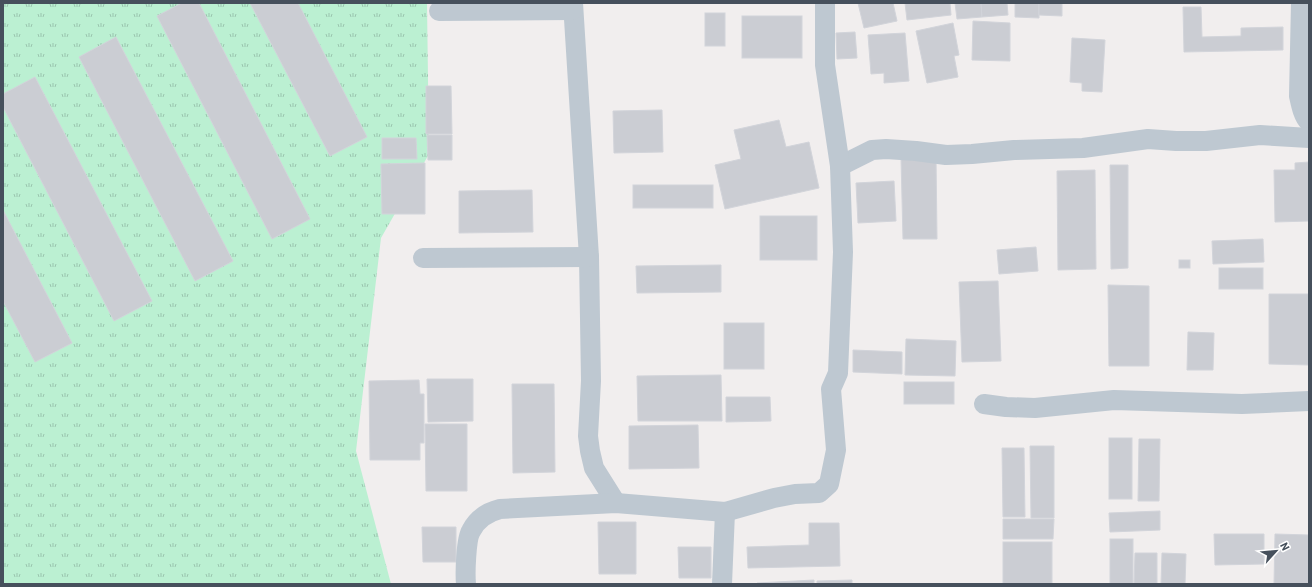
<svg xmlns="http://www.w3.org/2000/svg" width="1312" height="587" viewBox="0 0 1312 587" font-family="Barlow,sans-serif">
	<defs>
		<pattern id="grass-tufts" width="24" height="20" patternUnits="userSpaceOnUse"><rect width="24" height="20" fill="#bbf0d2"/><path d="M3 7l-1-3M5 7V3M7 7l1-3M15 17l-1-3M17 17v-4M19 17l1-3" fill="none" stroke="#9ac5ae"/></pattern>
	</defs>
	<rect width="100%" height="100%" fill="#f1eeee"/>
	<path fill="url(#grass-tufts)" d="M3,3H427L429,154L381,238L356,451L391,584H3Z"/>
	<g fill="#cbcdd3" stroke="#d2d4da">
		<path d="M182,3H199L310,219L272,239L157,16Z"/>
		<path d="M250,3H298L367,137L330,156Z"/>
		<path d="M858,3H893L897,21L864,28Z"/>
		<path d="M905,3H950L951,15L907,20Z"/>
		<path d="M955,3H981L982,17L957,19Z"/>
		<path d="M981,3H1007L1008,15L982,17Z"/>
		<path d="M1015,3H1039V18L1015,17Z"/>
		<path d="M1039,3H1062V16L1039,15Z"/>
		<path d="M1183,7H1201L1202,37L1241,36V28L1283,27V50L1184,52Z"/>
		<rect x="705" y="13" width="20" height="33"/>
		<rect x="742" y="16" width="60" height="42"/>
		<path d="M973,21L1010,23V61L972,60Z"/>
		<path d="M953,23L959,55L954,56L958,77L927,83L916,31Z"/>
		<path d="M855,32L857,58L837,59L836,33Z"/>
		<path d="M905,33L909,81L884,83V73L871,74L868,35Z"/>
		<path d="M116,37L233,261L195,281L79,57Z"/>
		<path d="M1072,38L1105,40L1102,92L1082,91V83L1070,82Z"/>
		<path d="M35,77L152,301L114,321L3,107V94Z"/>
		<path d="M426,86H451L452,134H426Z"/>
		<path d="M662,110L663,152L614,153L613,111Z"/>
		<path d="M779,120L786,147L809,142L819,188L725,209L715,165L741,159L734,130Z"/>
		<path d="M427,135H452V160H428Z"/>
		<path d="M382,138H416L417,159H382Z"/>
		<path d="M936,157L937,239H903L901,158Z"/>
		<path d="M1309,162V221L1275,222L1274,170H1295V163Z"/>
		<path d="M425,163V214H382L381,164Z"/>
		<path d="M1110,165H1128V268L1111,269Z"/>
		<path d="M1095,170L1096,269L1058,270L1057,171Z"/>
		<path d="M894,181L896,221L858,223L856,183Z"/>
		<rect x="633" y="185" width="80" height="23"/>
		<path d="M532,190L533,232L459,233V191Z"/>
		<path d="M3,210L72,343L35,362L3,301Z"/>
		<rect x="760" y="216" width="57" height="44"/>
		<path d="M1263,239L1264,262L1213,264L1212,241Z"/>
		<path d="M1036,247L1038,271L999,274L997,250Z"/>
		<rect x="1179" y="260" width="11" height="8"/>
		<path d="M721,265V292L637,293L636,266Z"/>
		<rect x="1219" y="268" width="44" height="21"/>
		<path d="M998,281L1001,361L962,362L959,282Z"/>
		<path d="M1108,285L1149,286V366H1109Z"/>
		<path d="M1269,294H1309V365L1269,364Z"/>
		<rect x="724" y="323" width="40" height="46"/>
		<path d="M1188,332L1214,333L1213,370H1187Z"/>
		<path d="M906,339L956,341L955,376L905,375Z"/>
		<path d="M853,350L902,352V374L853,372Z"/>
		<path d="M721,375L722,421H638L637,376Z"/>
		<path d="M427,379H473V421L428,422Z"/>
		<path d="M419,380L420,394H424V443H420V460H370L369,381Z"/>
		<rect x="904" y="382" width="50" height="22"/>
		<path d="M512,384H554L555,472L513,473Z"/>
		<path d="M726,397H770L771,421L726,422Z"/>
		<path d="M425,424H467V491H426Z"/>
		<path d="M698,425L699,468L629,469V426Z"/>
		<rect x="1109" y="438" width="23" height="61"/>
		<path d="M1139,439H1160L1159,501H1138Z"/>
		<path d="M1030,446H1054V518H1031Z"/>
		<path d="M1002,448H1024L1025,517H1003Z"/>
		<path d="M1160,511V530L1110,532L1109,513Z"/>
		<path d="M1003,519H1054L1053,539H1003Z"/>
		<path d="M598,522H636V574H599Z"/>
		<path d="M809,523H839L840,566L748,568L747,547L809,545Z"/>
		<path d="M422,527H456V562H423Z"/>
		<path d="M1214,534H1264V564L1215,565Z"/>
		<path d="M1275,534L1309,535V584H1274Z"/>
		<rect x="1110" y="539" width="23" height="45"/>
		<rect x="1003" y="542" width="49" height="42"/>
		<path d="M678,547H711V578H679Z"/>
		<path d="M1135,553H1157V584H1134Z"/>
		<path d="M1162,553L1186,554L1185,584H1161Z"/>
		<path d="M814,580V584H757V583Z"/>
		<path d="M852,580V584H817V581Z"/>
	</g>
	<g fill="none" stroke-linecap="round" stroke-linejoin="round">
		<g stroke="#bec8d1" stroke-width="20">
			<path d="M573,3L589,257L591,381L588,436L590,451L594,468L616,503"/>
			<path d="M1301,3L1299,96C1301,105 1303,116 1309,122"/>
			<path d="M439,11L573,10"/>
			<path d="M840,166L872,150L886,149L916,151L946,155L972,154L1014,150L1083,148L1148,139L1176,141H1206L1260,135L1309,138"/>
			<path d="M423,258L589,257"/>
			<path d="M984,404L1006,407L1035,408L1114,400L1242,404L1309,401"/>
			<path d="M466,584C465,573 466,539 471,531C477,519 488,512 500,509L616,503L725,512L774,498L795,494L819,493L829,484L836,450L831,389L838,373L843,252L840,166L825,65V3"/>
			<path d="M722,584L725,512"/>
		</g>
	</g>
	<rect width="1312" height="587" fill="none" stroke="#46505c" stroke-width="8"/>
	<g transform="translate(1276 551) rotate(63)" stroke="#ffffff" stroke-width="3" paint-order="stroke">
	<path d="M0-3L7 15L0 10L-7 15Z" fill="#46505c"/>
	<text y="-6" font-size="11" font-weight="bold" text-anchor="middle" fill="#46505c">N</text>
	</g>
</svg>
